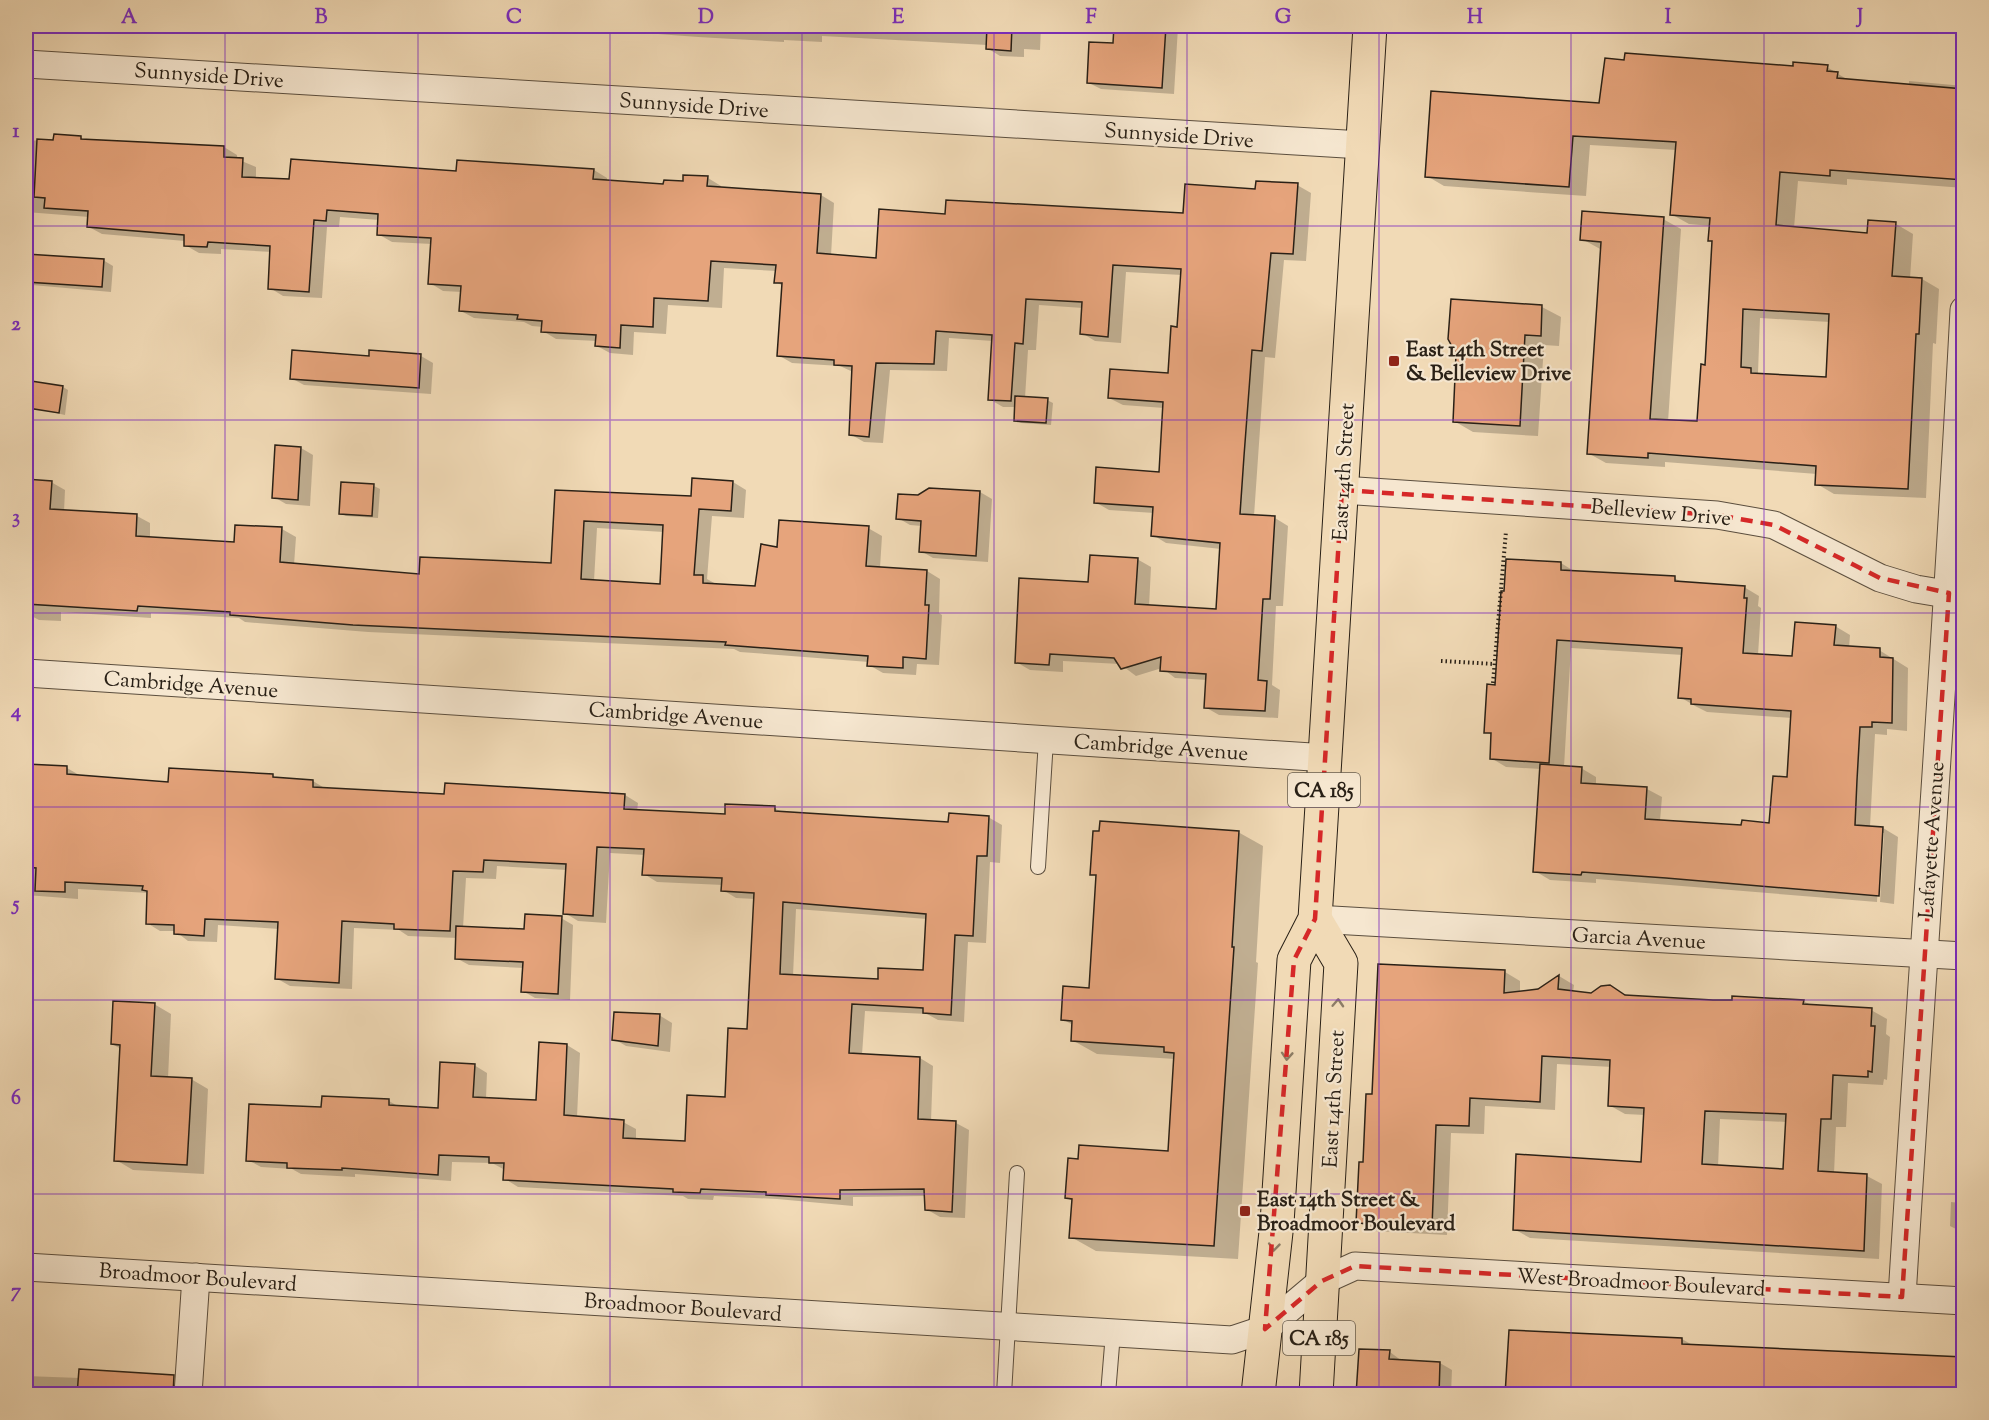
<svg xmlns="http://www.w3.org/2000/svg" width="1989" height="1420" viewBox="0 0 1989 1420" font-family="'Sorts Mill Goudy',serif">
	<rect width="100%" height="100%" fill="#f1dab6"/>
	<filter id="stains"><feTurbulence type="fractalNoise" baseFrequency=".00333" numOctaves="4"/><feColorMatrix values="0 0 0 0 .2 0 0 0 0 .09 0 0 0 0 .02 0 0 0 .5 -.17"/></filter>
	<radialGradient id="worn" r=".72"><stop offset=".6" stop-color="#630" stop-opacity="0"/><stop offset="1" stop-color="#630" stop-opacity=".3"/></radialGradient>
	<g fill="#0003" fill-rule="evenodd">
		<path d="M593,26H1041L1040,50L1024,49V57L1000,56L987,48V45L822,36V42L784,40V42L698,37L658,34L650,29Z"/>
		<path d="M1116,26L1178,27L1174,94L1101,89L1089,83L1115,44Z"/>
		<path d="M1827,67L1848,80L1909,85V81L1964,86V188L1847,179V185L1798,181L1794,228L1868,234L1896,224L1913,234L1910,279H1922L1939,289L1936,344L1933,343L1926,498L1834,494L1817,484V474L1665,462V467L1606,463L1588,453L1602,250L1582,239L1663,219L1681,229L1668,422L1699,423L1707,366L1713,242L1710,240L1711,226L1689,224L1671,214L1676,150L1590,145L1586,196L1444,186L1427,176L1600,104L1794,68ZM1760,318L1830,322L1827,378L1758,373Z"/>
		<path d="M81,138L86,141L224,147L237,155V159L256,167V179L594,170L607,178V181L665,185L708,178L721,186V188L821,195L834,203L831,256L877,259L946,216L1185,215L1257,191L1297,185L1311,193L1306,261L1284,260L1275,358L1265,357L1254,516L1275,518L1288,526L1283,606H1276L1272,685L1280,690L1278,718L1219,715L1205,707L1207,680L1175,678L1162,668L1136,676L1120,664L1063,661V672L1030,670L1016,662L1090,584L1137,559L1151,567L1149,607L1217,611L1221,549L1166,543L1153,535L1154,513L1109,510L1095,502L1160,473L1164,408L1123,405L1109,398L1170,374L1178,328L1182,275L1126,272L1121,343L1095,341L1082,333L1083,308L1039,305L1036,350H1028L1025,398L1047,400L1053,403L1051,425L1021,423L1015,420L1016,407H1003L989,399L993,341L949,338L947,371L890,370L883,443L864,442L850,434L853,372L840,366L792,363L778,355L783,286L776,282L777,271L724,268L722,308L668,305L666,334L634,332L633,355L610,353L597,346V341L556,339L543,331V327L532,326L524,322L474,318L461,311L462,292L443,291L430,283L432,244L392,242L378,234L379,220L340,217L339,227H327L322,298L283,296L270,288L272,252L221,249V254L199,253L185,245V241L102,234L89,227V217L26,212V141Z"/>
		<path d="M103,260L113,266L111,292L32,285L31,312L26,311V269Z"/>
		<path d="M1452,301L1542,307L1561,317L1559,346L1544,345L1538,436L1473,432L1454,421L1458,353Z"/>
		<path d="M421,356L433,363L431,394L304,385L291,378L370,357Z"/>
		<path d="M63,387L68,390L65,415L29,407Z"/>
		<path d="M26,413L31,416L28,481L51,482L65,490L64,512L137,516L150,523V538L235,543L236,526L282,529L296,537L294,565L420,575L552,564L556,492L693,498L733,482L746,490L744,518L712,516L707,579L716,584L756,588L778,549L868,528L882,536L880,568L927,571L940,579L939,613L942,615L939,665L917,664L916,675L883,673L869,665V662L740,652L734,649L368,632L245,622L239,618L151,613V618L61,612V621L39,620L26,613ZM597,528L664,532L661,586L594,581Z"/>
		<path d="M301,448L313,455L310,506L286,504L274,497Z"/>
		<path d="M342,483L374,486L380,489L378,518L346,516L340,513Z"/>
		<path d="M980,492L992,499L988,562L933,558L921,551L922,526L910,525L898,518L919,496Z"/>
		<path d="M1561,563L1577,573L1674,578L1684,583L1744,587L1759,596L1758,606L1761,608L1758,655L1794,658L1835,626L1850,635L1849,648L1879,650L1908,668L1907,731L1887,729V735L1875,734L1872,789L1870,827L1883,828L1898,837L1894,904L1880,902L1884,833H1881L1877,902L1596,879V883L1550,880L1535,871L1541,769L1506,767L1491,758L1492,735L1486,732L1497,687ZM1571,648L1683,655L1680,697L1695,706L1707,712L1792,718L1788,779L1770,824L1743,827L1660,821L1662,797L1647,789L1596,785V777L1581,768L1564,767Z"/>
		<path d="M26,765L67,768L81,776L170,783L272,775L279,779L313,781L326,789L446,795H625L638,803L637,811L726,816L774,808L784,813L950,824L988,817L1002,825L1000,863L990,862L986,943L968,942L964,1022L938,1020L927,1014L865,1011L862,1055L920,1058L933,1066L931,1121L956,1123L969,1130L965,1218L940,1217L926,1209V1196L853,1197V1206L777,1199L714,1196L713,1200L688,1199L683,1196L518,1187L505,1179V1170L492,1163L452,1162L451,1181L355,1174V1177L301,1174L292,1169L261,1167L248,1160L322,1109L389,1101L401,1108L439,1110L474,1065L487,1073L486,1099L537,1102L567,1045L580,1053L577,1117L623,1122L636,1129V1140L687,1143L726,1098L749,1030L755,899L736,898L723,890V885L657,882L644,874L645,855L610,853L606,923L578,921L565,913L567,870L497,866L496,879L466,878L463,928L526,931L561,918L573,925L570,1000L535,998L523,991L524,968L469,965L456,958L457,938L408,936L399,930L354,928L352,989L290,986L276,978L279,929L218,925L217,942L188,941L175,931H160L147,923L149,893L78,889V899L26,895ZM796,909L927,919L925,972L879,980L793,976Z"/>
		<path d="M1238,832L1263,846L1256,962L1258,963L1238,1259L1096,1251L1071,1237L1073,1201L1067,1198L1079,1160L1169,1152L1175,1059L1097,1054L1072,1040L1073,1025L1062,1019L1090,989L1098,877L1092,874Z"/>
		<path d="M1505,972L1520,981V992L1539,990L1559,976L1574,985L1573,992L1713,1001H1803L1813,1006L1871,1010L1887,1019L1886,1034L1890,1037L1887,1080L1884,1079L1883,1085L1848,1083L1846,1127H1836L1834,1174L1867,1176L1882,1184L1879,1259L1530,1238L1514,1229L1643,1163L1645,1115L1625,1114L1609,1105L1612,1067L1557,1064L1555,1110L1485,1106L1484,1134L1451,1133L1447,1235L1373,1231L1358,1222L1374,1095ZM1720,1119L1787,1122L1784,1171L1718,1167Z"/>
		<path d="M154,1004L171,1014L168,1078L191,1079L208,1089L204,1174L133,1170L116,1160L121,1049L112,1044Z"/>
		<path d="M659,1015L672,1023L670,1052L626,1046L614,1039Z"/>
		<path d="M26,1094L30,1096L26,1137Z"/>
		<path d="M1964,1132V1233L1950,1226L1951,1202L1960,1203Z"/>
		<path d="M1682,1339L1694,1346L1507,1394Z"/>
		<path d="M1390,1352L1402,1361L1440,1363L1452,1370L1451,1394H1358Z"/>
		<path d="M26,1376L80,1378L144,1394H26Z"/>
	</g>
	<g fill="#e6a47c" stroke="#292016" stroke-width="1.5" fill-rule="evenodd">
		<path d="M987,26H1012L1011,51L986,49Z"/>
		<path d="M1114,26H1166L1162,88L1087,83L1089,42L1113,43Z"/>
		<path d="M1625,53L1793,66V62L1828,65L1827,71L1838,72L1837,78L1964,89V180L1830,170V176L1780,172L1776,225L1867,233L1868,220L1896,222L1892,276L1922,278L1919,334H1916L1908,489L1815,485L1816,466L1648,453V458L1587,454L1601,242L1580,240L1582,211L1664,217L1650,419L1697,421L1701,364L1705,365L1712,241H1708L1710,218L1670,215L1676,142L1573,136L1569,187L1425,177L1431,91L1599,103L1605,58L1624,60ZM1743,309L1829,314L1826,377L1751,373V368L1741,367Z"/>
		<path d="M54,134L81,136V139L224,146V157L243,158L242,177L289,179L291,159L456,171L457,160L594,169L593,179L663,184L664,180L683,181V175L708,176L707,186L821,194L817,253L876,258L879,209L945,214L946,200L1183,213L1185,184L1255,189L1256,181L1298,183L1293,254L1271,253L1262,351L1252,350L1244,456L1240,514L1275,516L1270,599H1263L1258,680L1267,681L1265,711L1204,708L1206,674L1160,671L1161,657L1121,669L1114,658L1050,654L1049,665L1015,663L1019,578L1088,582L1090,555L1138,558L1135,604L1216,609L1220,543L1151,536L1153,507L1094,503L1096,467L1159,472L1163,402L1108,398L1110,369L1168,373L1171,326L1177,327L1181,269L1113,265L1108,337L1080,334L1082,302L1026,299L1023,344L1015,343L1011,401L988,400L992,335L936,331L934,364L876,363L869,437L849,435L852,366L834,365V360L777,356L782,283H774L776,265L711,261L708,301L654,298L653,327L621,325L620,348L595,346L596,335L541,332L542,321L517,319L518,315L459,311L461,286L428,284L431,238L377,235L378,214L327,210L326,221L314,220L309,292L268,289L270,246L208,242L207,247L184,246V235L87,227L88,211L44,208L45,198L34,197L37,139L53,140Z"/>
		<path d="M26,254L104,259L102,287L26,282Z"/>
		<path d="M1451,299L1542,305L1541,336L1525,335L1520,426L1453,422L1456,354L1448,339Z"/>
		<path d="M292,350L369,356V350L421,354L419,388L290,379Z"/>
		<path d="M31,381L63,386L59,413L28,408Z"/>
		<path d="M1015,396L1048,398L1046,423L1014,421Z"/>
		<path d="M275,445L301,447L298,500L272,498Z"/>
		<path d="M692,478L733,481L731,511L699,509L694,575H703V583L755,586L761,544L777,547L779,520L869,526L866,566L927,570L925,605H929L926,659L903,657V668L867,666L868,656L725,645L726,642L353,625L230,615V612L138,606L137,611L26,604V479L52,481L50,509L137,514L136,536L234,542L235,525L282,527L280,562L419,574L420,557L551,563L555,490L691,496ZM584,521L663,525L660,584L581,579Z"/>
		<path d="M341,482L374,484L372,516L339,514Z"/>
		<path d="M929,488L980,491L976,556L919,552L921,521L896,519L898,494L918,495Z"/>
		<path d="M1506,559L1561,562V570L1675,576V581L1745,586L1744,598H1747L1743,653L1792,656L1795,622L1836,625L1834,645L1880,648V657L1893,658L1892,723L1872,722V727H1860L1857,780L1855,825L1883,827L1879,896L1666,878L1582,872L1581,875L1533,872L1540,764L1582,767L1581,783L1647,787L1645,819L1741,825L1742,820L1769,823L1773,776L1787,777L1791,711L1691,704V699L1678,698L1682,648L1557,640L1549,763L1490,759L1491,733H1484L1487,684L1495,685L1501,591H1504Z"/>
		<path d="M26,764L67,766V774L168,782L169,768L273,774V777L313,780V787L444,794L445,783L625,794L624,809L725,814V804L775,806V811L948,822L949,813L989,816L987,856H977L973,936L955,935L951,1015L923,1013V1008L852,1004L849,1053L920,1057L918,1119L956,1121L952,1212L925,1210L924,1189L840,1190V1199L766,1195V1192L701,1189L700,1193L673,1192V1189L503,1180L504,1163H489V1157L439,1155L438,1175L342,1168V1170L287,1168V1163L246,1161L249,1104L321,1107L322,1096L389,1099V1105L438,1108L440,1062L475,1064L473,1097L536,1100L539,1042L567,1044L564,1115L624,1120L623,1138L685,1141L687,1095L725,1097L728,1028L747,1029L754,893L721,891L722,878L642,875L644,849L597,847L593,916L563,914L566,864L484,860L483,872L453,871L450,931L394,929V924L342,921L339,983L275,979L278,922L205,919L204,936L174,934V925L146,924L147,891L142,890L143,886L65,882V892L35,891L36,868L26,867ZM783,902L926,914L923,970L878,968V979L780,974Z"/>
		<path d="M1100,821L1239,831L1232,947H1234L1214,1246L1069,1238L1072,1199L1065,1198L1068,1158L1078,1159L1079,1145L1168,1151L1174,1053L1164,1052V1047L1071,1041L1072,1021L1061,1020L1063,986L1089,988L1096,875H1090L1093,831H1099Z"/>
		<path d="M525,914L562,916L558,994L521,992L523,962L455,959L456,926L524,929Z"/>
		<path d="M1378,964L1505,970L1504,993L1538,989L1559,975L1558,989L1591,993L1601,986L1610,985L1625,995L1713,1000H1732V996L1804,1000L1803,1004L1872,1008L1871,1026H1875L1872,1072L1868,1071V1077L1833,1075L1831,1119H1821L1818,1171L1867,1174L1864,1251L1513,1230L1516,1154L1641,1162L1644,1108L1608,1106L1610,1060L1542,1056L1540,1102L1470,1098L1469,1126L1436,1125L1432,1227L1356,1223L1359,1162H1363L1366,1094H1372ZM1705,1111L1786,1114L1783,1169L1702,1164Z"/>
		<path d="M113,1001L155,1003L151,1076L192,1078L187,1165L114,1161L120,1045L111,1044Z"/>
		<path d="M614,1012L660,1014L658,1046L612,1040Z"/>
		<path d="M1509,1330L1682,1338V1344L1964,1357V1395H1505Z"/>
		<path d="M1359,1349L1390,1350L1389,1359L1440,1362L1439,1395H1356Z"/>
		<path d="M79,1369L174,1375L173,1395H77Z"/>
	</g>
	<g fill="none" stroke-linecap="round" stroke-linejoin="round">
		<defs>
			<g id="lane">
				<path d="M1038,867L1046,740"/>
				<path d="M1004,1394L1017,1173"/>
				<path d="M1108,1394L1113,1333"/>
			</g>
			<g id="street">
				<path d="M26,64L1362,145"/>
				<path d="M1342,490L1717,515L1774,525L1880,578L1916,589L1964,597"/>
				<path d="M26,673L1327,758"/>
				<path d="M1315,919L1964,956"/>
				<path d="M26,1267L1232,1340L1265,1329L1322,1281L1355,1266L1964,1301"/>
				<path d="M1902,1297C1922,968 1947,639 1964,310"/>
				<path d="M188,1394L196,1277"/>
			</g>
			<g id="primary">
				<path d="M1315,919L1341,963L1316,1394"/>
				<path d="M1258,1394L1277,1223L1294,960L1315,919L1370,26"/>
			</g>
		</defs>
		<use href="#lane" stroke="#5b4e3e" stroke-width="16"/>
		<use href="#street" stroke="#5b4e3e" stroke-width="29"/>
		<use href="#primary" stroke="#292016" stroke-width="35"/>
		<g stroke="#292016" stroke-width="4" stroke-dasharray="1.5 3" stroke-linecap="butt">
			<path d="M1441,661L1494,664"/>
			<path d="M1493,683L1506,531"/>
		</g>
		<use href="#lane" stroke="#f6e7d0" stroke-width="14"/>
		<use href="#street" stroke="#f6e7d0" stroke-width="27"/>
		<use href="#primary" stroke="#f1dab6" stroke-width="33"/>
	</g>
	<defs><path id="oneway-chevron" d="M-2-3.5L2.5 0L-2 3.5" fill="none" stroke-width="1.6" stroke-linecap="round" stroke-linejoin="round" transform="scale(1.5)"/></defs>
	<g stroke="#8d7d66">
		<use href="#oneway-chevron" transform="translate(1338 1003) rotate(-87)"/>
		<use href="#oneway-chevron" transform="translate(1287 1056) rotate(94)"/>
		<use href="#oneway-chevron" transform="translate(1274 1247) rotate(96)"/>
	</g>
	<path fill="none" stroke="#d62828" stroke-width="4.5" stroke-dasharray="12 8" stroke-linejoin="round" d="M1342,490L1717,515L1774,525L1880,578L1949,593L1902,1297L1355,1266L1322,1281L1265,1329L1294,960L1315,919Z"/>
	<path fill="none" stroke="#7b2cbf" stroke-width="1.5" stroke-opacity="0.55" d="M225,26V1394M418,26V1394M610,26V1394M802,26V1394M994,26V1394M1187,26V1394M1379,26V1394M1571,26V1394M1764,26V1394M26,226H1964M26,420H1964M26,613H1964M26,807H1964M26,1000H1964M26,1194H1964"/>
	<g fill="#8f2418" stroke="#f6e7d0" stroke-width="2">
		<rect x="1388" y="355" width="12" height="12" rx="3"/>
		<rect x="1239" y="1205" width="12" height="12" rx="3"/>
	</g>
	<g text-anchor="middle" stroke-width="4.5" stroke-linejoin="round" paint-order="stroke">
		<g fill="#f6e7d0" stroke="#665c4e" stroke-width="1.5">
			<rect x="1288" y="773" width="72" height="34" rx="4.5"/>
			<rect x="1283" y="1321" width="72" height="34" rx="4.5"/>
		</g>
		<g font-size="20" font-weight="bold" fill="#292016">
			<text x="1324" y="797">CA 185</text>
			<text x="1319" y="1345">CA 185</text>
		</g>
		<g font-size="21" fill="#292016" stroke="#f6e7d0">
			<text transform="translate(209 75) rotate(4)" y="7">Sunnyside Drive</text>
			<text transform="translate(694 105) rotate(4)" y="7">Sunnyside Drive</text>
			<text transform="translate(1179 135) rotate(4)" y="7">Sunnyside Drive</text>
			<text transform="translate(1343 472) rotate(-87)" y="7">East 14th Street</text>
			<text transform="translate(1661 512) rotate(5)" y="7">Belleview Drive</text>
			<text transform="translate(191 684) rotate(4)" y="7">Cambridge Avenue</text>
			<text transform="translate(676 715) rotate(4)" y="7">Cambridge Avenue</text>
			<text transform="translate(1161 747) rotate(4)" y="7">Cambridge Avenue</text>
			<text transform="translate(1931 840) rotate(-86)" y="7">Lafayette Avenue</text>
			<text transform="translate(1639 938) rotate(3)" y="7">Garcia Avenue</text>
			<text transform="translate(1333 1099) rotate(-87)" y="7">East 14th Street</text>
			<text transform="translate(198 1277) rotate(4)" y="7">Broadmoor Boulevard</text>
			<text transform="translate(1641 1282) rotate(3)" y="7">West Broadmoor Boulevard</text>
			<text transform="translate(683 1307) rotate(4)" y="7">Broadmoor Boulevard</text>
		</g>
		<g font-size="21" font-weight="bold" fill="#292016" stroke="#f6e7d0" text-anchor="start">
			<text x="1406" y="356">East 14th Street<tspan x="1406" dy="24">&amp; Belleview Drive</tspan></text>
			<text x="1257" y="1206">East 14th Street &amp;<tspan x="1257" dy="24">Broadmoor Boulevard</tspan></text>
		</g>
	</g>
	<rect width="1989" height="1420" fill="none" stroke="#f1dab6" stroke-width="66"/>
	<rect x="33" y="33" width="1923" height="1354" fill="none" stroke="#7b2cbf" stroke-width="2"/>
	<g font-size="20" text-anchor="middle" font-weight="bold" fill="#7b2cbf">
		<text x="129" y="23">A</text>
		<text x="321" y="23">B</text>
		<text x="514" y="23">C</text>
		<text x="706" y="23">D</text>
		<text x="898" y="23">E</text>
		<text x="1091" y="23">F</text>
		<text x="1283" y="23">G</text>
		<text x="1475" y="23">H</text>
		<text x="1668" y="23">I</text>
		<text x="1860" y="23">J</text>
		<text x="16" y="137">1</text>
		<text x="16" y="330">2</text>
		<text x="16" y="523">3</text>
		<text x="16" y="717">4</text>
		<text x="16" y="910">5</text>
		<text x="16" y="1104">6</text>
		<text x="16" y="1297">7</text>
	</g>
	<rect width="100%" height="100%" filter="url(#stains)"/>
	<rect width="100%" height="100%" fill="url(#worn)"/>
</svg>
